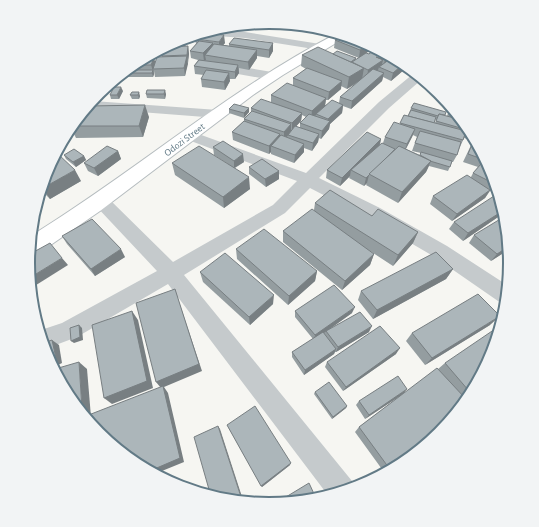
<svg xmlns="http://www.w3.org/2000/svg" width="539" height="527" viewBox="0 0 539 527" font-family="'Alegreya Sans',sans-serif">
	<rect width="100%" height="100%" fill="#f6f6f2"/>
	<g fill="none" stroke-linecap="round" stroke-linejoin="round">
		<defs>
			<path id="secondary" d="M334,35L346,37L283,75L253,95L100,211L39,253L30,255L34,234C136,171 227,91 334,35Z"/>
		</defs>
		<use href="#secondary" stroke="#b5bcbf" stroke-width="2"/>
		<g fill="#c5cacc" fill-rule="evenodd">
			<path d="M227,30L245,32L320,44L324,45L326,47L324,49L320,50L245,38L216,36L211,34Z"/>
			<path d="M214,62L272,72L276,73L278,76L276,79L272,80L210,69L208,66L210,63Z"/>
			<path d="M413,74L421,80L389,108L319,178L380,208L447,246L507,285L503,303L498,301L433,256L368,218L310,188L285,213L184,275L352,481L354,488L327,494L168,284L77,337L45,349L41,330L62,323L157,271L95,205L93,201L95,197L101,195L107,197L173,262L273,205L297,181L183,138L181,135L183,132L188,131L193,132L306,173L379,102Z"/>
			<path d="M93,101L218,110L223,111L225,114L223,117L218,118L88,108Z"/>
		</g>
		<use href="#secondary" fill="#fff" fill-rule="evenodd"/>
	</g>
	<g fill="#949da0" fill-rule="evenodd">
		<path d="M186,39L185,47L188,46L189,54L185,76L155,77L154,71V74L153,77H126V75L151,58L156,62L162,56L163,50L177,40Z"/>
		<path d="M195,39L225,43L223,45L229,46V44L273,43V51L269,58L257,56V58L249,70L239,68V73L235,79H229L230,81L225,90L202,87L201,79L204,75L195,74L194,66L198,60L191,58L190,51L196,44Z"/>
		<path d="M335,40H362L364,54H369L375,49L405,69L391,81L383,77L382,81L351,109L343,106L342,113L330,124L329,129L321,139L319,138L318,142L312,151L304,148V152L294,163L271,154V152L269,154L233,140L232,132L244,121V119L251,112V108L271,102V95L293,85V78L306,69L301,66L302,55L333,54L356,58V60L359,58L334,48ZM357,83L340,97L339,103L325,105L326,100H328L341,89V86L347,89ZM302,115L306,117L300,123V128L296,126L301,121Z"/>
		<path d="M432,87L440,93L441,94L430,91Z"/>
		<path d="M123,91L119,99H111L110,95Z"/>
		<path d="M132,92L140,96L139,99H132L130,95Z"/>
		<path d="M146,94H166L165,99L147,98Z"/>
		<path d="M90,106L149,117L143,137L76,138L73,132Z"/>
		<path d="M411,108L447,116L450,108L469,135L467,139L464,138L460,147L457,155L453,162H452L448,171L429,166L426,172L398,203L366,185L367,183L364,186L349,178L350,176L340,186L326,178L327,170L381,139L380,145L383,143L385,137L400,124L404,115L408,116ZM435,119L436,120L435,123H434ZM413,135L417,137L412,151L421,153L420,155L406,149Z"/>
		<path d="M229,109L249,112L244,118L229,113Z"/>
		<path d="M473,141L486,162L484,165L493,171L497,195L490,191L485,198L452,221L430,204L433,196L471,177L473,173L478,167L463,162Z"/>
		<path d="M213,147L244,162L235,168L250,189L224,208L175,175L172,163L228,164L214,155Z"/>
		<path d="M118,151L121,159L98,176L88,171L84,163Z"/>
		<path d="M64,155L84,156L86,160L76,167L66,159Z"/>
		<path d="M249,167L279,171V179L266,187L249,174Z"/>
		<path d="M46,171L81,181L50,199L42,191Z"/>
		<path d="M498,199L501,215L463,241L449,229L454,222Z"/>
		<path d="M315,203L372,216L418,232L413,243L393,266L367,249L374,254L370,265L342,290L283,242V231L314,210Z"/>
		<path d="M474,235L508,250L491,261L469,243Z"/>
		<path d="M62,236L125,257L95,276L67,244Z"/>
		<path d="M236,249L317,271L315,281L288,305L237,259Z"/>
		<path d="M510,257L511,264L510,268L504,264Z"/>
		<path d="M453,269L446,279L373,319L358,300L361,291Z"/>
		<path d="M200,272L273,304L250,325L203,282Z"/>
		<path d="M295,311L352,313L330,329L369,332L336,352H335L334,354L304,375L292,357V352L313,339L295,317Z"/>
		<path d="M490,325L425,365L406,341L412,333Z"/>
		<path d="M396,354L343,391L325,367L327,362Z"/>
		<path d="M493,356L440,434L384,472L355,432L359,427L403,394L365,419L356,405L359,401L403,394L438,369L445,363Z"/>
		<path d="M315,392L347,406L346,408L332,419L314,394Z"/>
		<path d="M227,425L290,465L262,487Z"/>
	</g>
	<g fill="#787f82">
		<path d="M224,35L225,43L219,50V42Z"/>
		<path d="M184,39H186L185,52L183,44Z"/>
		<path d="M213,43L214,51L205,55L206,60L204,61L203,53Z"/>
		<path d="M273,43V51L269,58V50Z"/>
		<path d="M369,45L374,48L359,58L360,50Z"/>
		<path d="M188,46L189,54L188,63L187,55Z"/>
		<path d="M257,50V58L249,70L248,62Z"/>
		<path d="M187,56L188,64L185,76L184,68Z"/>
		<path d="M154,58L156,65L153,69L154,74L153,77L152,73L153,71L151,65Z"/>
		<path d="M388,58L391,60L383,67L385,60Z"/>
		<path d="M383,60L381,68L379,67L378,70L367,78L368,70Z"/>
		<path d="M238,65L239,73L235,79V72Z"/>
		<path d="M401,66L405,69L391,81L393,73Z"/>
		<path d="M364,68L362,79L347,89L349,77Z"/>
		<path d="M229,73L230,81L225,90L224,82Z"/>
		<path d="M384,73L382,81L351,109L352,101Z"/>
		<path d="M342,81L341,89L328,100L329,92Z"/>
		<path d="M121,87L123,91L119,99L117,95Z"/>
		<path d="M165,90L166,94L165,99L164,94Z"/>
		<path d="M139,92L140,96L139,99L138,95Z"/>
		<path d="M326,98L325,106L316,114V115L311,119L312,111Z"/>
		<path d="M145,105L149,117L143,137L139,126Z"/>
		<path d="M343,105L342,113L330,124L329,129L321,139L322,131L327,125L328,119Z"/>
		<path d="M249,108V112L244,118V113Z"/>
		<path d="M302,113L301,121L292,131V123Z"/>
		<path d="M291,124V132L284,140V132Z"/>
		<path d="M415,129L412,137L404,152L407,144Z"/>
		<path d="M280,134V141L271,146V152L269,154V146Z"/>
		<path d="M319,134L318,142L312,151L313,143Z"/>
		<path d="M381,139L379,147L351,170L350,176L340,186L342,178Z"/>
		<path d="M304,144V152L294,163L295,155Z"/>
		<path d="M118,151L121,159L98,176L94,168Z"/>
		<path d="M243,154L244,162L234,168V161Z"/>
		<path d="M84,156L86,160L76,167L73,162Z"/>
		<path d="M431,161L426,172L398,203L402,192Z"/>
		<path d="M75,170L81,181L50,199L43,188Z"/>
		<path d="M279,171V179L266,187L265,179Z"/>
		<path d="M369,175L367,183L364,186L366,178Z"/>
		<path d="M249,177L250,189L224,208L223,197Z"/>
		<path d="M490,190L485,198L452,221L457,214Z"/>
		<path d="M501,212V215L463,241L468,233Z"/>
		<path d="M418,232L413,243L393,266L398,255Z"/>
		<path d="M508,247V250L491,261L497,254Z"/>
		<path d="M121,249L125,257L95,276L91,269Z"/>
		<path d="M374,254L370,265L342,290L345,281Z"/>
		<path d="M62,258L68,265L33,287L31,277Z"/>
		<path d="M453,269L446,279L373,319L377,310Z"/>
		<path d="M317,271L315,281L288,305L289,296Z"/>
		<path d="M175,289L178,299L202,371L164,387L168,393L184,462L157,473L152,470L161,388L156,382Z"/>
		<path d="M274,295L273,304L250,325L249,317Z"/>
		<path d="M355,307L352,313L314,340L315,335Z"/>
		<path d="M132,311L138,320L153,388L112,404L104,398Z"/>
		<path d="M500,316L490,325L425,365L432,358Z"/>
		<path d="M79,325L82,328L83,340L74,343L71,341Z"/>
		<path d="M372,326L369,332L336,352L338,347Z"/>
		<path d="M52,340L59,345L62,363L54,367L50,361Z"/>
		<path d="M400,348L396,354L343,391L346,387Z"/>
		<path d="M336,349L334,354L304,375L305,370Z"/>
		<path d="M79,362L87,369L91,417L88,418L82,409Z"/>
		<path d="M407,389L403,394L365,419L369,415Z"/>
		<path d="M347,406L346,408L332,419L333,417Z"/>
		<path d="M218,426L220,429L243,500H242Z"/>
		<path d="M291,463L290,465L262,487L261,486Z"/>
		<path d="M168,474L173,477L175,485L169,481Z"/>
	</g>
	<g fill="#acb6ba" stroke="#787f82">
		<path d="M212,34L224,35L219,42L195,39L196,37Z"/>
		<path d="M342,36L362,40L369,45L360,50L335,40Z"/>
		<path d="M234,38L273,43L269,50L229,44Z"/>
		<path d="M184,39L183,44L170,45L177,40Z"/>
		<path d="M199,41L213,43L203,53L190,51Z"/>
		<path d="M214,44L257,50L248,62L205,55Z"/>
		<path d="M188,46L187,55L162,56L163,50L167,47Z"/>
		<path d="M318,47L364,68L349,77L302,55Z"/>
		<path d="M375,49L388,58L385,60L376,57L383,60L368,70L352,62L366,53L369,54Z"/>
		<path d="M337,51L356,58L351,62L333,54Z"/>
		<path d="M187,56L184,68L153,69L157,57Z"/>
		<path d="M151,58H154L151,65H140Z"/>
		<path d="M390,59L401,66L393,73L379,67Z"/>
		<path d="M199,60L238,65L235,72L194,66Z"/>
		<path d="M307,68L342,81L329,92L293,78Z"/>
		<path d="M373,69L384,73L352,101L340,97Z"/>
		<path d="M133,70H153L152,73H128Z"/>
		<path d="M206,70L229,73L224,82L201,79Z"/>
		<path d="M287,83L326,98L312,111L271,95Z"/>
		<path d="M114,87H121L117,95H110Z"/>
		<path d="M147,90H165L164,94H146Z"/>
		<path d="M132,92H139L138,95H130Z"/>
		<path d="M261,99L302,113L292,123L251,108Z"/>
		<path d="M332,100L343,105L328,119L316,114Z"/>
		<path d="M414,103L446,112L445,115L439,114L438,116L411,108Z"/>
		<path d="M234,104L249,108L244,113L229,109Z"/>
		<path d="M145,105L139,126H76L90,106Z"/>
		<path d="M450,108L454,114L448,112Z"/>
		<path d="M411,110L436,117L434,123L408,116Z"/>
		<path d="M252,111L291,124L284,132L244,119Z"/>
		<path d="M309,114L330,121L322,131L300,123Z"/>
		<path d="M439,114L458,119L464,129L436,121Z"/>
		<path d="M404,115L466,131L463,140L400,123Z"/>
		<path d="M244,121L280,134L269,146L232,132Z"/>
		<path d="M394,122L415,129L407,144L385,137Z"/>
		<path d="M295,126L319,134L313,143L288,135Z"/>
		<path d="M420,131L461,142L457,155L415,143Z"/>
		<path d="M367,132L381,139L342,178L327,170Z"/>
		<path d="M281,135L304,144L295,155L271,146Z"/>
		<path d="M223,141L243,154L234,161L213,147Z"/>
		<path d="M473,142L485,160L468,154Z"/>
		<path d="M382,143L395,149L366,178L351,170Z"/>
		<path d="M107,146L118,151L94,168L84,163Z"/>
		<path d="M199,146L249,177L223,197L172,163Z"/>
		<path d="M399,146L431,161L402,192L369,174Z"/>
		<path d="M74,149L84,156L73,162L64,155Z"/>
		<path d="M421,152L452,161L450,167L430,161H431L420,155Z"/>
		<path d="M58,154L75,170L43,188L46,171Z"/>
		<path d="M262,159L279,171L265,179L249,167Z"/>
		<path d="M481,164L491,169L493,171L495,184L473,173Z"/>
		<path d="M467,175L490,190L457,214L433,196Z"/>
		<path d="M330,190L372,216L378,209L418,232L398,255L315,203Z"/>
		<path d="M494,196L498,199L501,212L468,233L454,222Z"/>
		<path d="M312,209L374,254L345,281L283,231Z"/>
		<path d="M502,218L508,247L497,254L474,235Z"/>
		<path d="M92,219L121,249L91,269L62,236Z"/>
		<path d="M264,229L317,271L289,296L236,249Z"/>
		<path d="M50,243L62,258L31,277L28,263L30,254Z"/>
		<path d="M436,252L453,269L377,310L361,291Z"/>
		<path d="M225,253L274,295L249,317L200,272Z"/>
		<path d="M334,285L355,307L315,335L295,311Z"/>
		<path d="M175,289L199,364L156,382L136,303Z"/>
		<path d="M478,294L500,316L432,358L412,333Z"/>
		<path d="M132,311L147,381L104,398L92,325Z"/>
		<path d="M360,312L372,326L338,347L326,331Z"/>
		<path d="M79,325L80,337L71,341L70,328Z"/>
		<path d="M380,326L400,348L346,387L327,362Z"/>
		<path d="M498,327L493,356L469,391L445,363Z"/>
		<path d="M323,332L336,349L305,370L292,352Z"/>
		<path d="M52,340L56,358L50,361L46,356L44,343Z"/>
		<path d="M79,362L82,409L55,369Z"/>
		<path d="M437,368L465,398L440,434L389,468L359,427Z"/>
		<path d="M398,376L407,389L369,415L359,401Z"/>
		<path d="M329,382L347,406L333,417L315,392Z"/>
		<path d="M163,386L180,458L152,470L99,434L86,416Z"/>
		<path d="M255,406L291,463L261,486L227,425Z"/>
		<path d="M218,426L242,500L210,493L194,437Z"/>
		<path d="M168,474L169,481L162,476Z"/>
		<path d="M309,483L315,496L276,504V503Z"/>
	</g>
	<g text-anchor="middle" stroke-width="4" stroke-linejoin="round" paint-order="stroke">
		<g font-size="10" fill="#627a86" stroke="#fff">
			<text transform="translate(184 139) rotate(-37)" y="4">Odozi Street</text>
		</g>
	</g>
	<path d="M0 0H539V527H0ZM35 263a234 234 0 1 1 468 0a234 234 0 1 1-468 0Z" fill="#f2f4f5" fill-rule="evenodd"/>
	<path fill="none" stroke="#627a86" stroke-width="2" d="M35 263a234 234 0 1 1 468 0a234 234 0 1 1-468 0Z"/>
</svg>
